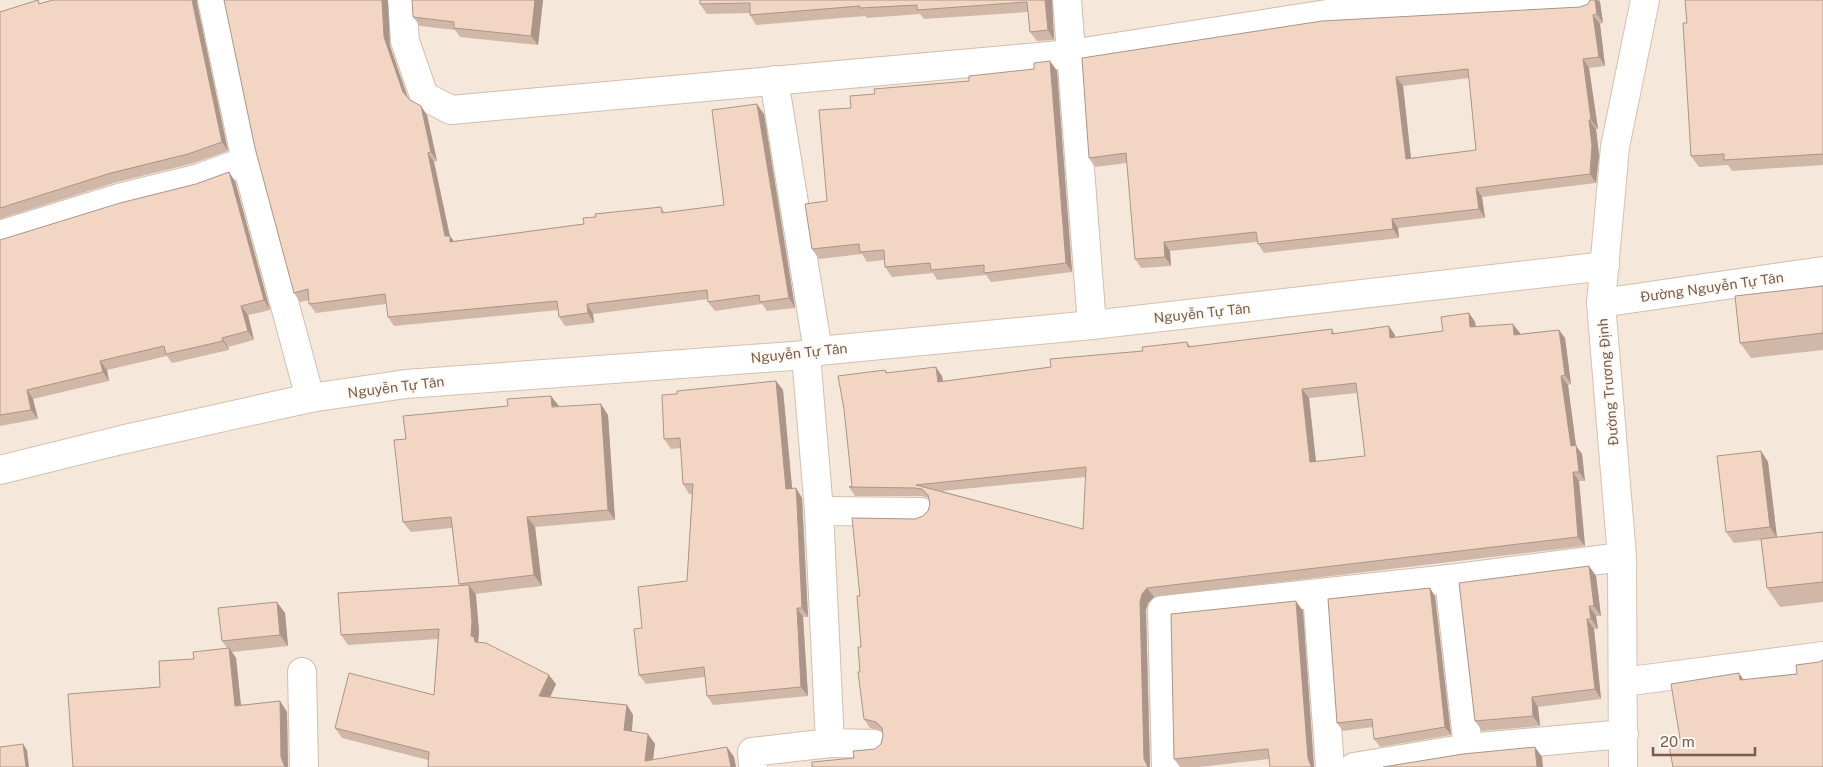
<svg xmlns="http://www.w3.org/2000/svg" width="1823" height="767" viewBox="0 0 1823 767" font-family="'Public Sans',sans-serif">
	<rect width="100%" height="100%" fill="#fdf6ec"/>
	<rect fill="#f5e8da" x="0" y="0" width="1823" height="767"/>
	<g fill="none" stroke-linecap="round" stroke-linejoin="round">
		<defs>
			<g id="street">
				<path d="M212,0L246,161L310,398"/>
				<path d="M402,0L405,41L424,96L451,110L1071,54L1327,14L1585,0"/>
				<path d="M1067,0L1092,325"/>
				<path d="M774,80L818,351"/>
				<path d="M0,235L122,197L199,178L246,161"/>
				<path d="M1601,303L1823,271"/>
				<path d="M819,511L921,512"/>
				<path d="M1449,579L1468,748"/>
				<path d="M1317,594L1330,767"/>
				<path d="M302,672L304,767"/>
				<path d="M1623,682L1823,656"/>
				<path d="M830,743L874,744"/>
				<path d="M753,767L752,752L830,743L819,511L806,355"/>
				<path d="M1166,767L1162,610L1449,579L1622,557"/>
				<path d="M1354,767L1468,748L1624,734"/>
			</g>
			<g id="secondary">
				<path d="M0,470L121,440L310,398L406,384L806,355L818,351L1092,325L1605,266"/>
				<path d="M1623,767L1622,557L1601,303L1615,147L1645,0"/>
			</g>
		</defs>
		<use href="#street" stroke="#d1beb0" stroke-width="30"/>
		<use href="#secondary" stroke="#d6c0b0" stroke-width="30"/>
		<use href="#street" stroke="#fff" stroke-width="28"/>
		<use href="#secondary" stroke="#fff" stroke-width="28"/>
	</g>
	<g fill="#d1b7a8" fill-rule="evenodd">
		<path d="M38,0L40,4L53,0H197V3L228,151L194,163L117,182L0,219V12Z"/>
		<path d="M543,0L538,45L460,37L455,30L420,26L413,17Z"/>
		<path d="M1052,0L1054,40L1037,41L1030,32L1028,12L924,19L920,14L867,18L865,16L756,25L750,15V13L707,14L700,4Z"/>
		<path d="M1823,0V165L1732,171L1728,165L1699,167L1691,156Z"/>
		<path d="M1600,2L1603,23L1600,24L1605,66L1589,68L1598,129H1596L1599,155L1596,183L1482,197L1485,218L1398,228L1399,238L1264,253L1258,244L1257,242L1170,251L1171,266L1141,268L1135,259L1127,163L1095,167L1089,158L1580,7ZM1469,78L1476,150L1411,158L1403,86Z"/>
		<path d="M390,46L408,99L427,115L437,161L434,162L450,236L454,241L584,224L661,207L665,213L724,205L764,114L795,308L767,311L762,304L715,311L708,302V299L593,314L594,323L565,326L559,317L558,310L394,326L388,317L386,304L316,313L309,304V300L300,302L294,293Z"/>
		<path d="M1050,61L1057,71L1072,272L991,282L986,275L937,280L933,273L892,277L885,267L884,260L867,262L862,254L819,259L812,249L827,201L851,108L875,94L969,81L1034,69Z"/>
		<path d="M235,181L270,310L248,315L254,340L228,347L229,350L172,363L167,356L107,370L109,381L33,399L38,419L0,426V240Z"/>
		<path d="M1823,286V350L1751,358L1740,343Z"/>
		<path d="M1469,313L1475,322L1476,327L1520,333V334L1559,330L1565,338L1571,384L1568,385L1576,446L1582,454L1585,481H1579L1585,546L1154,597L1148,603L1146,610L1150,767L854,758L875,749L881,744L883,736L882,731L870,728L864,719L860,672L861,647L860,596L915,519L923,516L928,511L930,504L928,498L922,496H855L849,487L852,486L885,370L888,373L942,376L943,381L1051,367L1143,351L1187,342L1191,347L1332,329L1335,334L1395,335V338L1443,331ZM1357,393L1365,456L1316,462L1309,398ZM1086,477L1083,529L942,491Z"/>
		<path d="M776,381L783,390L792,489L796,488L802,498L808,617H803L808,696L713,705L707,696L705,677L646,684L639,675L642,628L687,581L692,494H689L683,484L681,448L671,449L664,439Z"/>
		<path d="M559,407L608,415L615,520L535,527L542,586L475,594L479,631L478,642L556,684L550,697L627,705L633,715L632,732L655,744L653,760L727,747L734,757L736,767L428,760L342,738L335,728L434,695L438,639L348,645L341,635L460,585L459,584L452,528L411,532L403,522L406,439Z"/>
		<path d="M1761,451L1768,462L1777,537L1823,532V602L1780,607L1767,588L1761,540L1734,543L1726,532Z"/>
		<path d="M1589,566L1596,576L1601,616H1596L1598,629H1594L1601,699L1538,707L1540,726L1482,731L1475,721Z"/>
		<path d="M1435,596L1451,735L1380,747L1374,739L1373,727L1343,731L1337,723Z"/>
		<path d="M1303,611L1314,767H1270L1269,759L1199,767H1180L1174,759Z"/>
		<path d="M285,613L288,646L232,652L236,658L241,705L280,701L287,712L288,767L194,659L227,648L222,641Z"/>
	</g>
	<g fill="#aa9588">
		<path d="M192,0H197V3L228,151L222,142Z"/>
		<path d="M382,0H388L390,46L409,101L403,92L384,37Z"/>
		<path d="M535,0H543L538,45L531,36Z"/>
		<path d="M1045,0H1052L1054,40L1048,30Z"/>
		<path d="M1595,0H1598L1600,2L1603,23L1597,14Z"/>
		<path d="M1593,15L1600,24L1605,66L1599,57Z"/>
		<path d="M1583,59L1589,68L1598,129L1591,120Z"/>
		<path d="M1050,61L1057,71L1072,272L1066,263Z"/>
		<path d="M1396,77L1403,86L1412,168L1406,159Z"/>
		<path d="M757,104L764,114L795,308L789,298Z"/>
		<path d="M421,106L427,115L437,161L431,152Z"/>
		<path d="M1589,120L1596,129L1599,155L1596,183L1590,174Z"/>
		<path d="M428,153L434,162L450,237V236L456,245L451,243L445,236Z"/>
		<path d="M229,172L235,181L270,310L264,300Z"/>
		<path d="M1476,188L1482,197L1485,218L1479,209Z"/>
		<path d="M1392,219L1398,228L1399,238L1393,229Z"/>
		<path d="M1164,242L1170,251L1171,266L1165,257Z"/>
		<path d="M587,304L593,314L594,323L588,313Z"/>
		<path d="M241,306L248,315L254,340L248,331Z"/>
		<path d="M1469,313L1475,322L1477,336L1470,327Z"/>
		<path d="M1513,324L1520,333L1521,344L1514,335Z"/>
		<path d="M1389,326L1395,335L1396,347L1390,338Z"/>
		<path d="M1559,330L1565,338L1571,384L1565,375Z"/>
		<path d="M222,338L228,347L229,350L223,341Z"/>
		<path d="M100,361L107,370L109,381L103,372Z"/>
		<path d="M936,367L942,376L944,390L938,382Z"/>
		<path d="M1561,376L1568,385L1576,446L1582,454L1585,481L1579,472L1571,446Z"/>
		<path d="M776,381L783,390L793,498L786,489Z"/>
		<path d="M1302,389L1309,398L1317,471L1310,462Z"/>
		<path d="M27,390L33,399L38,419L31,410Z"/>
		<path d="M551,396L559,406L552,407Z"/>
		<path d="M601,404L608,415L615,520L608,510Z"/>
		<path d="M1761,451L1768,462L1777,538L1770,527Z"/>
		<path d="M1573,472L1579,481L1585,546L1578,537Z"/>
		<path d="M796,488L802,498L808,617L802,608Z"/>
		<path d="M527,517L535,527L542,586L534,575Z"/>
		<path d="M1589,566L1596,576L1601,616L1594,606Z"/>
		<path d="M469,585L476,595L479,631L478,643L475,642L471,636Z"/>
		<path d="M1147,588L1154,597L1148,603L1146,610L1150,767H1148L1144,759L1140,602L1142,594Z"/>
		<path d="M1430,588L1435,596L1451,735L1445,727Z"/>
		<path d="M1296,601L1303,611L1314,767H1311L1308,758Z"/>
		<path d="M277,602L285,613L288,646L280,635Z"/>
		<path d="M1589,606L1596,616L1598,629L1591,619Z"/>
		<path d="M797,608L803,617L808,696L801,687Z"/>
		<path d="M1587,619L1594,629L1601,699L1595,689Z"/>
		<path d="M229,648L236,658L242,716L235,706Z"/>
		<path d="M1739,673L1745,682L1740,680Z"/>
		<path d="M549,675L556,684L546,706L539,696Z"/>
		<path d="M1532,697L1538,707L1540,726L1533,716Z"/>
		<path d="M280,701L287,712L288,767H285L281,757Z"/>
		<path d="M627,705L633,715L631,740L624,730Z"/>
		<path d="M648,734L655,744L652,767L645,761Z"/>
		<path d="M23,744L27,750L29,767H26Z"/>
		<path d="M727,747L734,757L736,767H731Z"/>
		<path d="M1535,747L1542,757L1543,767H1537Z"/>
	</g>
	<g fill="#f3d5c3" stroke="#aa9588" fill-rule="evenodd">
		<path d="M38,0L39,4L53,0H192L222,142L188,154L111,173L0,208V12Z"/>
		<path d="M224,0H382L384,37L403,92L410,100L421,106L431,152L428,153L445,236H450V242L584,224L583,218L596,217L595,214L661,207L662,213L724,205L712,110L757,104L789,298L760,302L759,295L708,302L707,290L587,304L588,313L559,317L557,301L388,317L385,294L309,304L308,289L294,293L255,148Z"/>
		<path d="M412,0H535L531,36L454,28V22L413,17Z"/>
		<path d="M700,0H1045L1048,30L1030,32L1027,2L917,10V5L860,8V6L750,15V3L700,4Z"/>
		<path d="M1590,0H1595L1597,14L1593,15L1599,57L1583,59L1591,120H1589L1592,146L1590,174L1476,188L1479,209L1392,219L1393,229L1258,244L1256,232L1164,242L1165,257L1135,259L1126,153L1089,158L1082,58L1322,21L1580,7L1588,4ZM1468,69L1476,150L1406,159L1396,77Z"/>
		<path d="M1685,0H1823V154L1724,160V154L1691,156L1683,23H1687Z"/>
		<path d="M1050,61L1066,263L984,273V265L931,270L930,263L885,267L884,250L860,252L859,244L812,249L805,204L827,201L819,110L851,108L850,96L875,94L874,89L969,81V76L1034,69V63Z"/>
		<path d="M229,172L264,300L241,306L248,331L222,338L223,341L166,354L164,346L100,361L103,372L27,390L31,410L0,415V240L120,203L196,184Z"/>
		<path d="M1823,286V333L1740,343L1735,296Z"/>
		<path d="M1469,313L1470,327L1513,324L1514,335L1559,330L1565,375L1561,376L1571,446L1576,445L1579,472H1573L1578,537L1147,588L1142,594L1140,602L1144,759L1148,767H812V762L854,758L853,751L875,749L881,744L883,736L882,728L876,722L864,719L858,672H860L858,647H861L857,596H860L852,518L915,519L923,516L928,511L930,504L928,495L922,489L915,488L849,487L852,486L844,409L838,376L885,370L886,373L936,367L938,382L1051,367L1050,359L1143,351L1142,347L1187,342L1188,347L1332,329V334L1389,326L1390,338L1443,331L1441,317ZM1356,383L1365,456L1310,462L1302,389ZM1086,467L1083,529L916,485Z"/>
		<path d="M776,381L786,489L796,488L797,503L802,608H797L801,687L707,696L704,667L639,675L634,629L642,628L638,587L687,581L693,484H683L680,438L664,439L662,395L677,394V391Z"/>
		<path d="M551,396L552,407L601,404L608,510L527,517L534,575L459,584L451,517L403,522L394,440L406,439L403,416L508,406L507,399Z"/>
		<path d="M1761,451L1770,527L1726,532L1717,456Z"/>
		<path d="M1823,532V582L1767,588L1761,539Z"/>
		<path d="M1589,566L1594,606H1589L1591,619H1587L1595,689L1532,697L1533,716L1475,721L1459,583Z"/>
		<path d="M469,585L472,621L471,636L474,637L475,642L486,643L549,675L539,696L627,705L624,730L648,734L645,761L727,747L731,767H428L429,752L335,728L349,673L434,695L439,629L341,635L338,593Z"/>
		<path d="M1430,588L1445,727L1374,739L1372,719L1337,723L1328,599Z"/>
		<path d="M1296,601L1308,758L1311,766L1312,767H1270L1268,749L1174,759L1171,614Z"/>
		<path d="M277,602L280,635L222,641L218,608Z"/>
		<path d="M229,648L235,706L280,701L281,757L284,765L286,767H73L68,694L160,687L159,661L194,659L193,652Z"/>
		<path d="M1823,660V767H1673L1668,740L1680,738L1671,684L1739,673L1740,680L1797,674L1796,665L1819,662Z"/>
		<path d="M23,744L26,767H0V747Z"/>
		<path d="M1535,747L1537,767H1383L1463,754Z"/>
	</g>
	<g text-anchor="middle" stroke-width="4" stroke-linejoin="round" paint-order="stroke">
		<g font-size="14" fill="#7a5c4d" stroke="#fffaf3">
			<text transform="translate(1712 287) rotate(-8)" y="5">Đường Nguyễn Tự Tân</text>
			<text transform="translate(1202 313) rotate(-6)" y="5">Nguyễn Tự Tân</text>
			<text transform="translate(799 353) rotate(-6)" y="5">Nguyễn Tự Tân</text>
			<text transform="translate(1608 382) rotate(-95)" y="5">Đường Trương Định</text>
			<text transform="translate(396 387) rotate(-7)" y="5">Nguyễn Tự Tân</text>
		</g>
	</g>
	<path d="M1653 747v8h102v-8" fill="none" stroke="#7a5c4d" stroke-width="2.5"/>
	<text x="1660" y="747" font-size="15" fill="#7a5c4d" stroke="#fffaf3" stroke-width="4" paint-order="stroke">20 m</text>
</svg>
